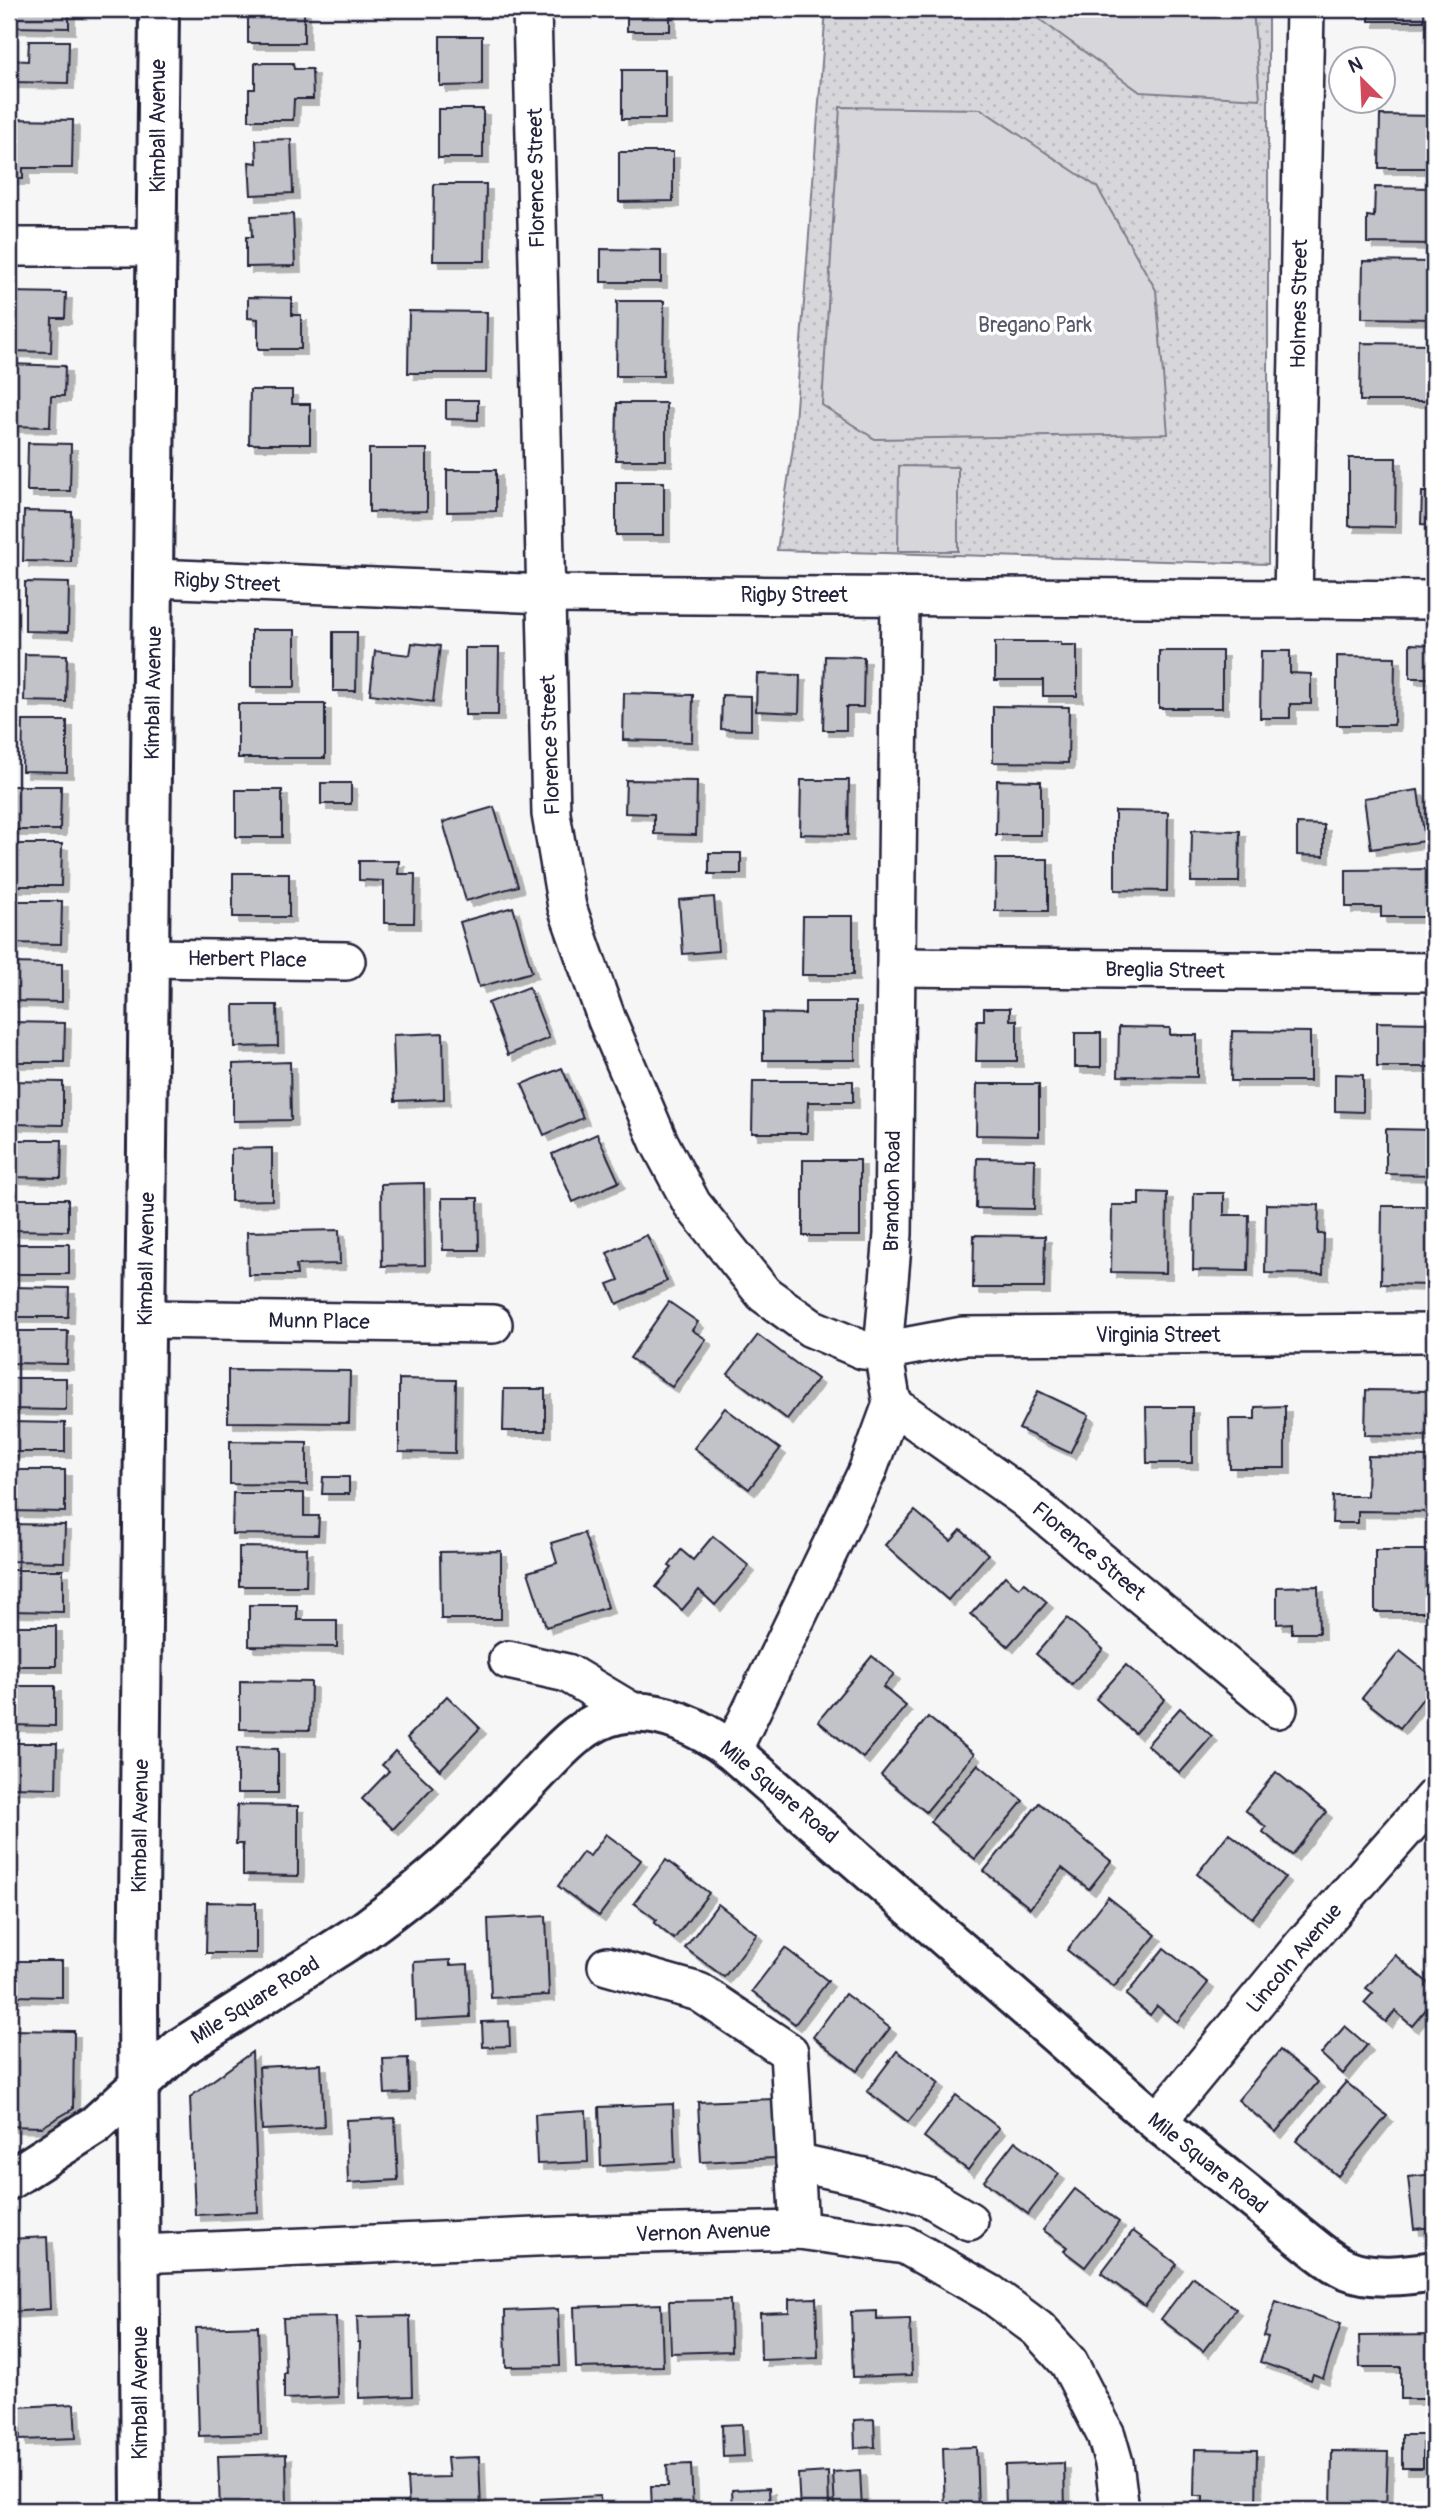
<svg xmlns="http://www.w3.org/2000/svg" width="1443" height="2519" viewBox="0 0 1443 2519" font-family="Pangolin,sans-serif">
	<defs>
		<pattern id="park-dots" width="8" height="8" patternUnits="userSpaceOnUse" patternTransform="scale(1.75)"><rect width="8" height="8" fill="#d7d7db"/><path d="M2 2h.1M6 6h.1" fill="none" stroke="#b8b8bd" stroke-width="1.8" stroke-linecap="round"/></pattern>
		<filter id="shadow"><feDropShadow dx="6" dy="6" stdDeviation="0" flood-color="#0004"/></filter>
	</defs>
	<rect width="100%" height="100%" fill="#f6f6f7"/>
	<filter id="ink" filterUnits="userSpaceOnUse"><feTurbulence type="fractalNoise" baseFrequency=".0143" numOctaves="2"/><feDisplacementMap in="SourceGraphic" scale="14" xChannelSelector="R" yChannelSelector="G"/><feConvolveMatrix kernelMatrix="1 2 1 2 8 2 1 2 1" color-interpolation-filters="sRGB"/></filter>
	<g filter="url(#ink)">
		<path fill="url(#park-dots)" stroke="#7c7c8b" stroke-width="2" d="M826,9H1268V564L777,550L793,448Z"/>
		<g fill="#d7d7db" stroke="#7c7c8b" stroke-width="2">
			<path d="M1031,9H1253L1260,99L1140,92L1032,14Z"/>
			<path d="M840,107L981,109L1097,187L1156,290L1168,434L875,439L822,405Z"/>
			<path d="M899,466L958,467V551H898Z"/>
		</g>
		<g fill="#c2c2c9" stroke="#22223b" stroke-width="2" filter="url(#shadow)">
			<path d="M9,9H69V28L9,27Z"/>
			<path d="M258,9H304V43H248V13H258Z"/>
			<path d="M441,9H481V11L441,12Z"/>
			<rect x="627" y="9" width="43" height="22"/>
			<rect x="1369" y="9" width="55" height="12"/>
			<path d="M440,36H482V85L440,86Z"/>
			<path d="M29,41H69L68,83L9,82V60L28,61Z"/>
			<path d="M255,63H293L294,69H312L313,99H294L293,120H249V89H255Z"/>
			<rect x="622" y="70" width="43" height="49"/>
			<rect x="438" y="109" width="45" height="49"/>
			<path d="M1380,115L1434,116V168H1379Z"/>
			<path d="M9,119L73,120L72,168H23V179H9Z"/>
			<path d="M291,139L293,193L251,195L249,162L257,163L256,140Z"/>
			<path d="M619,152H673V201L619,202Z"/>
			<path d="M434,184H486L485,261H433Z"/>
			<path d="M1375,187L1434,188V244L1367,243V216L1374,217Z"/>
			<path d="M293,214L295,266L246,267V237H252L251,216Z"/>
			<path d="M601,249L661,250V282H601Z"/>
			<path d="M1363,261L1434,262V319L1362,318Z"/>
			<path d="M9,292L66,293L65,318H52L51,352L9,351Z"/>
			<path d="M248,297L292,298V315H301V349H258V319L248,318Z"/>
			<path d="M617,301H664L663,376H616Z"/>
			<path d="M409,311L487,312L486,373H408Z"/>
			<path d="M1361,343L1434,344V401H1360Z"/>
			<path d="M9,364L65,366L64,396H51L50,427L9,426Z"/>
			<path d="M250,390H292V404H310V444H249Z"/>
			<path d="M446,400H478V420L446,419Z"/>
			<path d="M617,403H666V460H616Z"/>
			<path d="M28,443L71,444L70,491H27Z"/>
			<path d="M369,449H427V511L369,512Z"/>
			<path d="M1349,458H1396L1395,527L1349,526Z"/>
			<path d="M447,470H496V511L447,512Z"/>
			<rect x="616" y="482" width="48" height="53"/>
			<path d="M1422,492H1434V525L1421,524Z"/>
			<path d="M24,511L72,512L71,562L23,561Z"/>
			<path d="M25,582L69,583L68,632L25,631Z"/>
			<rect x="251" y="630" width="44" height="57"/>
			<path d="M333,632H357L356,691H333Z"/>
			<path d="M995,642H1061V645H1077V696H1043V680H995Z"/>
			<path d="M412,643L440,646L433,702L370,694L375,651L410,655Z"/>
			<path d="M1410,644L1431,645V678H1410Z"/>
			<path d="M465,648H499L498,715H465Z"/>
			<rect x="1159" y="651" width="63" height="57"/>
			<path d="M1261,651H1290V673L1311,674V704H1290V718H1260Z"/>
			<path d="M25,654L67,655L66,702L24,701Z"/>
			<path d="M825,656L864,657L863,707H846V730H823Z"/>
			<path d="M1337,656L1395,657L1394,725H1337Z"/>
			<path d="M757,674L800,675L799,713L756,711Z"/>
			<path d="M624,693L693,695L692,742L623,740Z"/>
			<path d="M722,695L751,696V730L721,729Z"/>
			<rect x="238" y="704" width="87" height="54"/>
			<path d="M993,706L1069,707L1068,763L993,762Z"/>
			<path d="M23,721H67V772L22,771Z"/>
			<path d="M626,780L697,781L696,835L654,834V814L625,813Z"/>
			<path d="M801,780H849L848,835L800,834Z"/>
			<path d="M997,780L1041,781V835H996Z"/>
			<rect x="321" y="783" width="30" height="21"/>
			<path d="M9,786H61L60,830H9Z"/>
			<rect x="236" y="790" width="46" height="47"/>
			<path d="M1418,790L1425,841L1371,849L1364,798Z"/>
			<path d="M494,807L518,886L466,901L443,822Z"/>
			<path d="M1115,811L1168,812L1167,891L1115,890Z"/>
			<path d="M1297,824L1324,825V856L1297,855Z"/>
			<path d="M1192,830L1240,831L1239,882H1191Z"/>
			<path d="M9,844H62L61,886H9Z"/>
			<rect x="709" y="853" width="32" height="21"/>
			<path d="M996,859H1048V911H995Z"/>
			<path d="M359,861H399L398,874H415L414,923H384V881L359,880Z"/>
			<path d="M1434,869V917H1381V907H1346V870Z"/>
			<rect x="233" y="873" width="56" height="44"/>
			<path d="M714,897L718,951L683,954L679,900Z"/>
			<path d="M9,901H62L61,944L9,943Z"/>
			<path d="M513,907L532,972L479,987L460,922Z"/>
			<path d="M803,916H853V975H802Z"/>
			<path d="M9,963L62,964V1002L9,1001Z"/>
			<path d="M529,987L549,1038L508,1055L488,1003Z"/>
			<path d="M805,1002H855V1060H763V1013L805,1014Z"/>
			<path d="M234,1005H277L278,1046L235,1047Z"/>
			<path d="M984,1008H1010V1020H1017V1061H976L977,1020H984Z"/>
			<path d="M9,1022L65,1023L64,1062H9Z"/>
			<path d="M1377,1022L1434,1023V1067H1377Z"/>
			<path d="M1119,1027L1170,1028V1035H1197V1077L1118,1076Z"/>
			<path d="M1232,1031L1310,1032V1081H1231Z"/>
			<path d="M443,1033L444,1099L395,1101L393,1035Z"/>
			<rect x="1075" y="1033" width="26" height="34"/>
			<path d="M290,1062L291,1120L233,1121V1064Z"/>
			<path d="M562,1068L583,1118L544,1135L522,1084Z"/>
			<path d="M1335,1074L1363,1075V1112L1335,1111Z"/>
			<path d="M9,1081L63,1082V1125L9,1124Z"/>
			<path d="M753,1081H853V1102H808L807,1133H752Z"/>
			<path d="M977,1084H1039V1136L976,1135Z"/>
			<path d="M1386,1129L1434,1130V1175L1386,1174Z"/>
			<path d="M597,1134L619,1182L573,1202L552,1154Z"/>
			<path d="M9,1140H62L61,1178L9,1177Z"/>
			<path d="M272,1148V1200L231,1201V1149Z"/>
			<path d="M977,1158L1035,1159L1034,1209L976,1208Z"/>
			<rect x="803" y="1160" width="57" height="76"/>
			<path d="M424,1183L425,1265L382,1266L381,1184Z"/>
			<path d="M1139,1192L1167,1193L1166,1273L1111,1272L1112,1205H1139Z"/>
			<path d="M1194,1193H1224V1215H1249L1248,1271L1193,1270Z"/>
			<path d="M442,1198H478L479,1250H443Z"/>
			<path d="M9,1199H68V1231L9,1230Z"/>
			<path d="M1266,1204L1319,1205L1318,1234H1324L1323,1274L1265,1273Z"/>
			<path d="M1382,1206H1434V1285L1381,1284Z"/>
			<path d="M339,1230L340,1264L296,1265L297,1275H248L247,1232Z"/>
			<path d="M647,1235L667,1281L617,1304L608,1284L619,1280L607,1253Z"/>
			<path d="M974,1235L1045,1236L1044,1288H973Z"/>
			<rect x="9" y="1244" width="60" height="30"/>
			<path d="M9,1287L69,1288L68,1317H9Z"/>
			<path d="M669,1302L698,1322L692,1330L706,1339L672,1387L630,1358Z"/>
			<path d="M9,1331H68L67,1364L9,1363Z"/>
			<path d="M758,1335L817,1379L787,1419L728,1374Z"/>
			<path d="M228,1370L350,1371L349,1423L228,1422Z"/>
			<path d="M9,1378H66V1410L9,1409Z"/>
			<path d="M399,1379L456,1380L455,1453L399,1452Z"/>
			<path d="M504,1389H545V1431H503Z"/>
			<path d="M1366,1390L1434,1391V1436L1365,1435Z"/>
			<path d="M1038,1391L1089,1415L1070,1453L1019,1429Z"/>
			<path d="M1285,1406V1468H1230L1229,1419H1255V1407Z"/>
			<path d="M1146,1407H1192V1463H1147Z"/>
			<path d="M725,1408L780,1449L749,1489L694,1448Z"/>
			<path d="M9,1422L65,1423V1452H9Z"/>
			<path d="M230,1441L307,1442V1485L230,1484Z"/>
			<path d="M1368,1456L1434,1457V1512L1358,1511V1523H1332L1333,1496H1367Z"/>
			<path d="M10,1470H65V1512L9,1511Z"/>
			<path d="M323,1477H349V1494H322Z"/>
			<path d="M233,1493H304V1516H319L318,1535L232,1534Z"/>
			<path d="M915,1511L951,1541L961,1530L988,1554L948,1600L885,1545Z"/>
			<path d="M9,1524L65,1525L64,1562L9,1561Z"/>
			<path d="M584,1533L608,1607L546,1627L528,1572L557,1563L551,1543Z"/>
			<path d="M713,1536L749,1566L715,1605L699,1590L682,1610L656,1587L672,1568L669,1566L681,1550L693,1560Z"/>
			<path d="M239,1547L307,1548L306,1586H239Z"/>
			<path d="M1375,1550H1426L1425,1612H1375Z"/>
			<path d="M501,1551V1619H441L440,1552Z"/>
			<path d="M9,1570H63V1612L9,1611Z"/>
			<path d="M1005,1576L1019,1588L1024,1582L1047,1602L1008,1646L971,1614Z"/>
			<path d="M1318,1586L1319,1633H1292V1623L1277,1624V1587Z"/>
			<path d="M249,1605H297V1620H337V1647L249,1646Z"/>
			<path d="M1067,1618L1103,1649L1072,1685L1036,1654Z"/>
			<rect x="9" y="1626" width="47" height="40"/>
			<path d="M1400,1651L1434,1678V1684L1400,1728L1362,1698Z"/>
			<path d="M872,1656L894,1674L883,1687L906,1706L863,1758L818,1721Z"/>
			<path d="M1126,1665L1165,1699L1135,1733L1096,1699Z"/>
			<path d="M240,1681L311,1682L310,1730L240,1729Z"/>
			<path d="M9,1686H55V1726L9,1725Z"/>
			<path d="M447,1696L480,1728L440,1770L407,1738Z"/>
			<path d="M1180,1708L1212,1736L1180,1773L1147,1745Z"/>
			<path d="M928,1717L974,1754L926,1812L881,1775Z"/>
			<path d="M9,1743H57L56,1788L9,1787Z"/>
			<path d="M237,1748L278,1749V1793H237Z"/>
			<path d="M395,1751L433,1787L393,1829L362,1799L389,1771L382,1765Z"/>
			<path d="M978,1764L1023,1801L975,1859L930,1822Z"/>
			<path d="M1276,1772L1326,1812L1292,1855L1263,1832L1266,1827L1245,1810Z"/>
			<path d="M1039,1803L1111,1861L1089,1889L1062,1868L1030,1908L984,1871Z"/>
			<path d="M237,1805L298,1806V1876L243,1875V1844H236Z"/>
			<path d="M1229,1833L1285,1877L1252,1918L1197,1874Z"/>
			<path d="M606,1834L641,1860L599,1916L558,1886L583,1852L590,1856Z"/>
			<path d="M666,1860L709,1893L674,1939L654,1923L657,1920L634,1903Z"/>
			<path d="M1108,1897L1156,1935L1114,1987L1067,1950Z"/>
			<path d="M207,1902L256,1903V1953H206Z"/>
			<path d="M718,1904L757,1934L724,1977L685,1948Z"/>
			<path d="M546,1916L549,1995L491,1998L488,1919Z"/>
			<path d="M785,1948L828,1981L795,2024L752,1991Z"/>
			<path d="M1164,1948L1208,1983L1177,2022L1157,2006L1150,2015L1126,1995Z"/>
			<path d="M1395,1955L1434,1988V2000L1412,2026L1395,2011L1386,2022L1364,2003L1373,1993L1366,1988Z"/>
			<path d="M450,1960V1965L468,1964L470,2017L416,2020L414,1962Z"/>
			<path d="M11,1961H62V1997L11,1996Z"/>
			<path d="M845,1994L890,2028L857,2071L813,2037Z"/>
			<path d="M509,2021L510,2046L483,2047L482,2022Z"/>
			<path d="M1345,2026L1367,2045L1343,2074L1321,2054Z"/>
			<path d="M9,2030L74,2031L73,2109L42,2127L9,2126Z"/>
			<path d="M1280,2050L1318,2082L1276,2132L1238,2100Z"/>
			<path d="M897,2051L939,2083L908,2122L867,2091Z"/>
			<path d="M252,2052L258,2212L195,2215L190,2097Z"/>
			<path d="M408,2058L409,2093L385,2094L383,2059Z"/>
			<path d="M321,2064L324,2127L262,2130L259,2067Z"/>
			<path d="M1346,2082L1387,2116L1338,2176L1296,2141Z"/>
			<path d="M956,2095L999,2128L968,2170L924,2137Z"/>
			<path d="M773,2099L775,2158L701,2162L698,2102Z"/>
			<path d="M673,2104L675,2162L601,2166L599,2107Z"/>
			<path d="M586,2111L588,2162L537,2164L535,2114Z"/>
			<path d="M395,2118L398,2180L348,2183L346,2120Z"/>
			<path d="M1015,2141L1059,2174L1028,2214L984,2181Z"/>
			<path d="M1434,2174V2227L1414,2229L1408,2177Z"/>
			<path d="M1075,2189L1119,2222L1085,2267L1064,2251L1067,2247L1043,2230Z"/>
			<path d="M1133,2231L1177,2264L1145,2306L1101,2273Z"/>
			<path d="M47,2237L50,2309L9,2312V2239Z"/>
			<path d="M1193,2277L1236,2309L1203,2351L1161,2319Z"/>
			<path d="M816,2298L818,2358L761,2360L760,2313L789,2312V2299Z"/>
			<path d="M730,2300L731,2351L671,2353L669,2301Z"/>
			<path d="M1276,2301L1341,2324L1323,2378L1313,2374L1311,2380L1260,2362L1268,2337L1264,2336Z"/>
			<path d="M661,2304L663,2366L576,2368L574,2307Z"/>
			<path d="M558,2309L560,2366L506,2367L505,2311Z"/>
			<path d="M877,2311V2320L910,2319L912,2375L853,2377L851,2312Z"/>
			<path d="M410,2316L412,2396L359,2398L360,2342H358L357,2317Z"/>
			<path d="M336,2317L338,2397L284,2399V2373H286L283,2318Z"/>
			<path d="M258,2326L261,2434L199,2436L196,2328Z"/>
			<path d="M1434,2335V2399H1401V2367H1360L1359,2336Z"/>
			<path d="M74,2404L76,2438L20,2440L18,2407Z"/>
			<path d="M874,2419L875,2447L855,2448L854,2420Z"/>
			<path d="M742,2424L744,2456L723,2457L722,2425Z"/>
			<rect x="1402" y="2435" width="21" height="33"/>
			<path d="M976,2447L978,2510H945L943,2448Z"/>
			<path d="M1195,2449L1257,2450L1256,2510H1203V2496H1194Z"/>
			<path d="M1332,2451L1388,2452L1386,2510H1331Z"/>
			<path d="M286,2454L287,2507L220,2509L218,2456Z"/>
			<path d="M479,2457L481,2510H409L407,2478L449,2477L447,2458Z"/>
			<path d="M1064,2463L1065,2510H1006L1005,2465Z"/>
			<path d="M691,2464L693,2510H652L651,2486H668L667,2465Z"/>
			<path d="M860,2470L862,2510H835L833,2472Z"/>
			<path d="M828,2472L829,2510H800L798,2474Z"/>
			<path d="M769,2488L770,2510H733L732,2490Z"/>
			<path d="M600,2496L601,2510H541V2499Z"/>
			<path d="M387,2502V2510H350L349,2503Z"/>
		</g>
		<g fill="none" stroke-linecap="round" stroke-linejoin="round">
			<defs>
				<g id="street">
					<path d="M532,9L551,814L567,907L607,1020L659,1142L692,1204L764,1294L811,1328L863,1350L883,1351L963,1336L1434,1333"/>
					<path d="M9,247H157"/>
					<path d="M154,578L546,594L1434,600"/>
					<path d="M1293,599L1305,9"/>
					<path d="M148,958L346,961"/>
					<path d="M896,967L1434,972"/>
					<path d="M145,1319L493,1324"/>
					<path d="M892,1404L1027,1500L1278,1709"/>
					<path d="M508,1660L567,1673L634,1713"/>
					<path d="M732,1751L867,1472L892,1404L883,1351L893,1234L900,596"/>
					<path d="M607,1966L699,1992L789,2052L799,2230"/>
					<path d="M1157,2122L1302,1946L1434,1797"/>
					<path d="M795,2162L864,2177L928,2197L969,2221"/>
					<path d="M139,2254L559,2236L799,2230L905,2245L991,2294L1038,2329L1069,2363L1106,2435L1114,2463L1120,2510"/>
				</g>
				<g id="secondary">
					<path d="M9,2180L95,2125L180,2048L365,1930C395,1908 425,1885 452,1860C478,1836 502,1810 527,1784C553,1758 580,1722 619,1714C659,1707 701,1728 732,1751L1157,2122L1318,2251C1327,2258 1336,2265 1346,2269C1372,2280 1408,2275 1434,2271"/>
					<path d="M141,2510L138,1998L159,9"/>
				</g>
			</defs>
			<use href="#street" stroke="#22223b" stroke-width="42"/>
			<use href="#secondary" stroke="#22223b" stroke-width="44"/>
			<use href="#street" stroke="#fff" stroke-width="37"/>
			<use href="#secondary" stroke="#fff" stroke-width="38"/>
		</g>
	</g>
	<g text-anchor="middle" stroke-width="7" stroke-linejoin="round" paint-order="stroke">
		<g font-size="21" fill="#22223b" stroke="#fff">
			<text transform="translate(158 126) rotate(-90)" y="7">Kimball Avenue</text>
			<text transform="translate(536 178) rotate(-91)" y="7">Florence Street</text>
			<text transform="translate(1299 304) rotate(-89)" y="7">Holmes Street</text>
			<text transform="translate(227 582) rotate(3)" y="7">Rigby Street</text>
			<text x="794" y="602">Rigby Street</text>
			<text transform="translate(153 693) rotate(-89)" y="7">Kimball Avenue</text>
			<text transform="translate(550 745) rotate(-92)" y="7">Florence Street</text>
			<text transform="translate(247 959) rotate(1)" y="7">Herbert Place</text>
			<text transform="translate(1165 970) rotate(1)" y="7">Breglia Street</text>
			<text transform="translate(892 1191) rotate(-89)" y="7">Brandon Road</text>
			<text transform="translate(146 1259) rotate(-89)" y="7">Kimball Avenue</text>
			<text transform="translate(319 1321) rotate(1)" y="7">Munn Place</text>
			<text x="1158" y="1342">Virginia Street</text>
			<text transform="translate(1089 1551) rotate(40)" y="7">Florence Street</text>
			<text transform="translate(779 1792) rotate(40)" y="7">Mile Square Road</text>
			<text transform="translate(140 1826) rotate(-89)" y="7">Kimball Avenue</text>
			<text transform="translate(1294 1958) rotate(-50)" y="7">Lincoln Avenue</text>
			<text transform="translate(255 2000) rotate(-32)" y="7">Mile Square Road</text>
			<text transform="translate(1208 2163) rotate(39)" y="7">Mile Square Road</text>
			<text transform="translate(703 2232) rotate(-2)" y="7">Vernon Avenue</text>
			<text transform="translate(140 2393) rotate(-90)" y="7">Kimball Avenue</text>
		</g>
		<g font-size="21" fill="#58586b" stroke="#fff">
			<text x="1035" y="332">Bregano Park</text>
		</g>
	</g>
	<rect width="1443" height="2519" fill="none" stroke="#fff" stroke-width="35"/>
	<rect x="18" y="18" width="1408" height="2484" fill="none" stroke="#22223b" stroke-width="2.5" filter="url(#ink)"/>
	<g transform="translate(1362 80) rotate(336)"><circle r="33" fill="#ffffff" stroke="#a7a7b1" stroke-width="2"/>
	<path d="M0-5L12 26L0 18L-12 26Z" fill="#d1495b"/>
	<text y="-10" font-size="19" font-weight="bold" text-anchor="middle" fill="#22223b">N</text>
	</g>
</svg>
